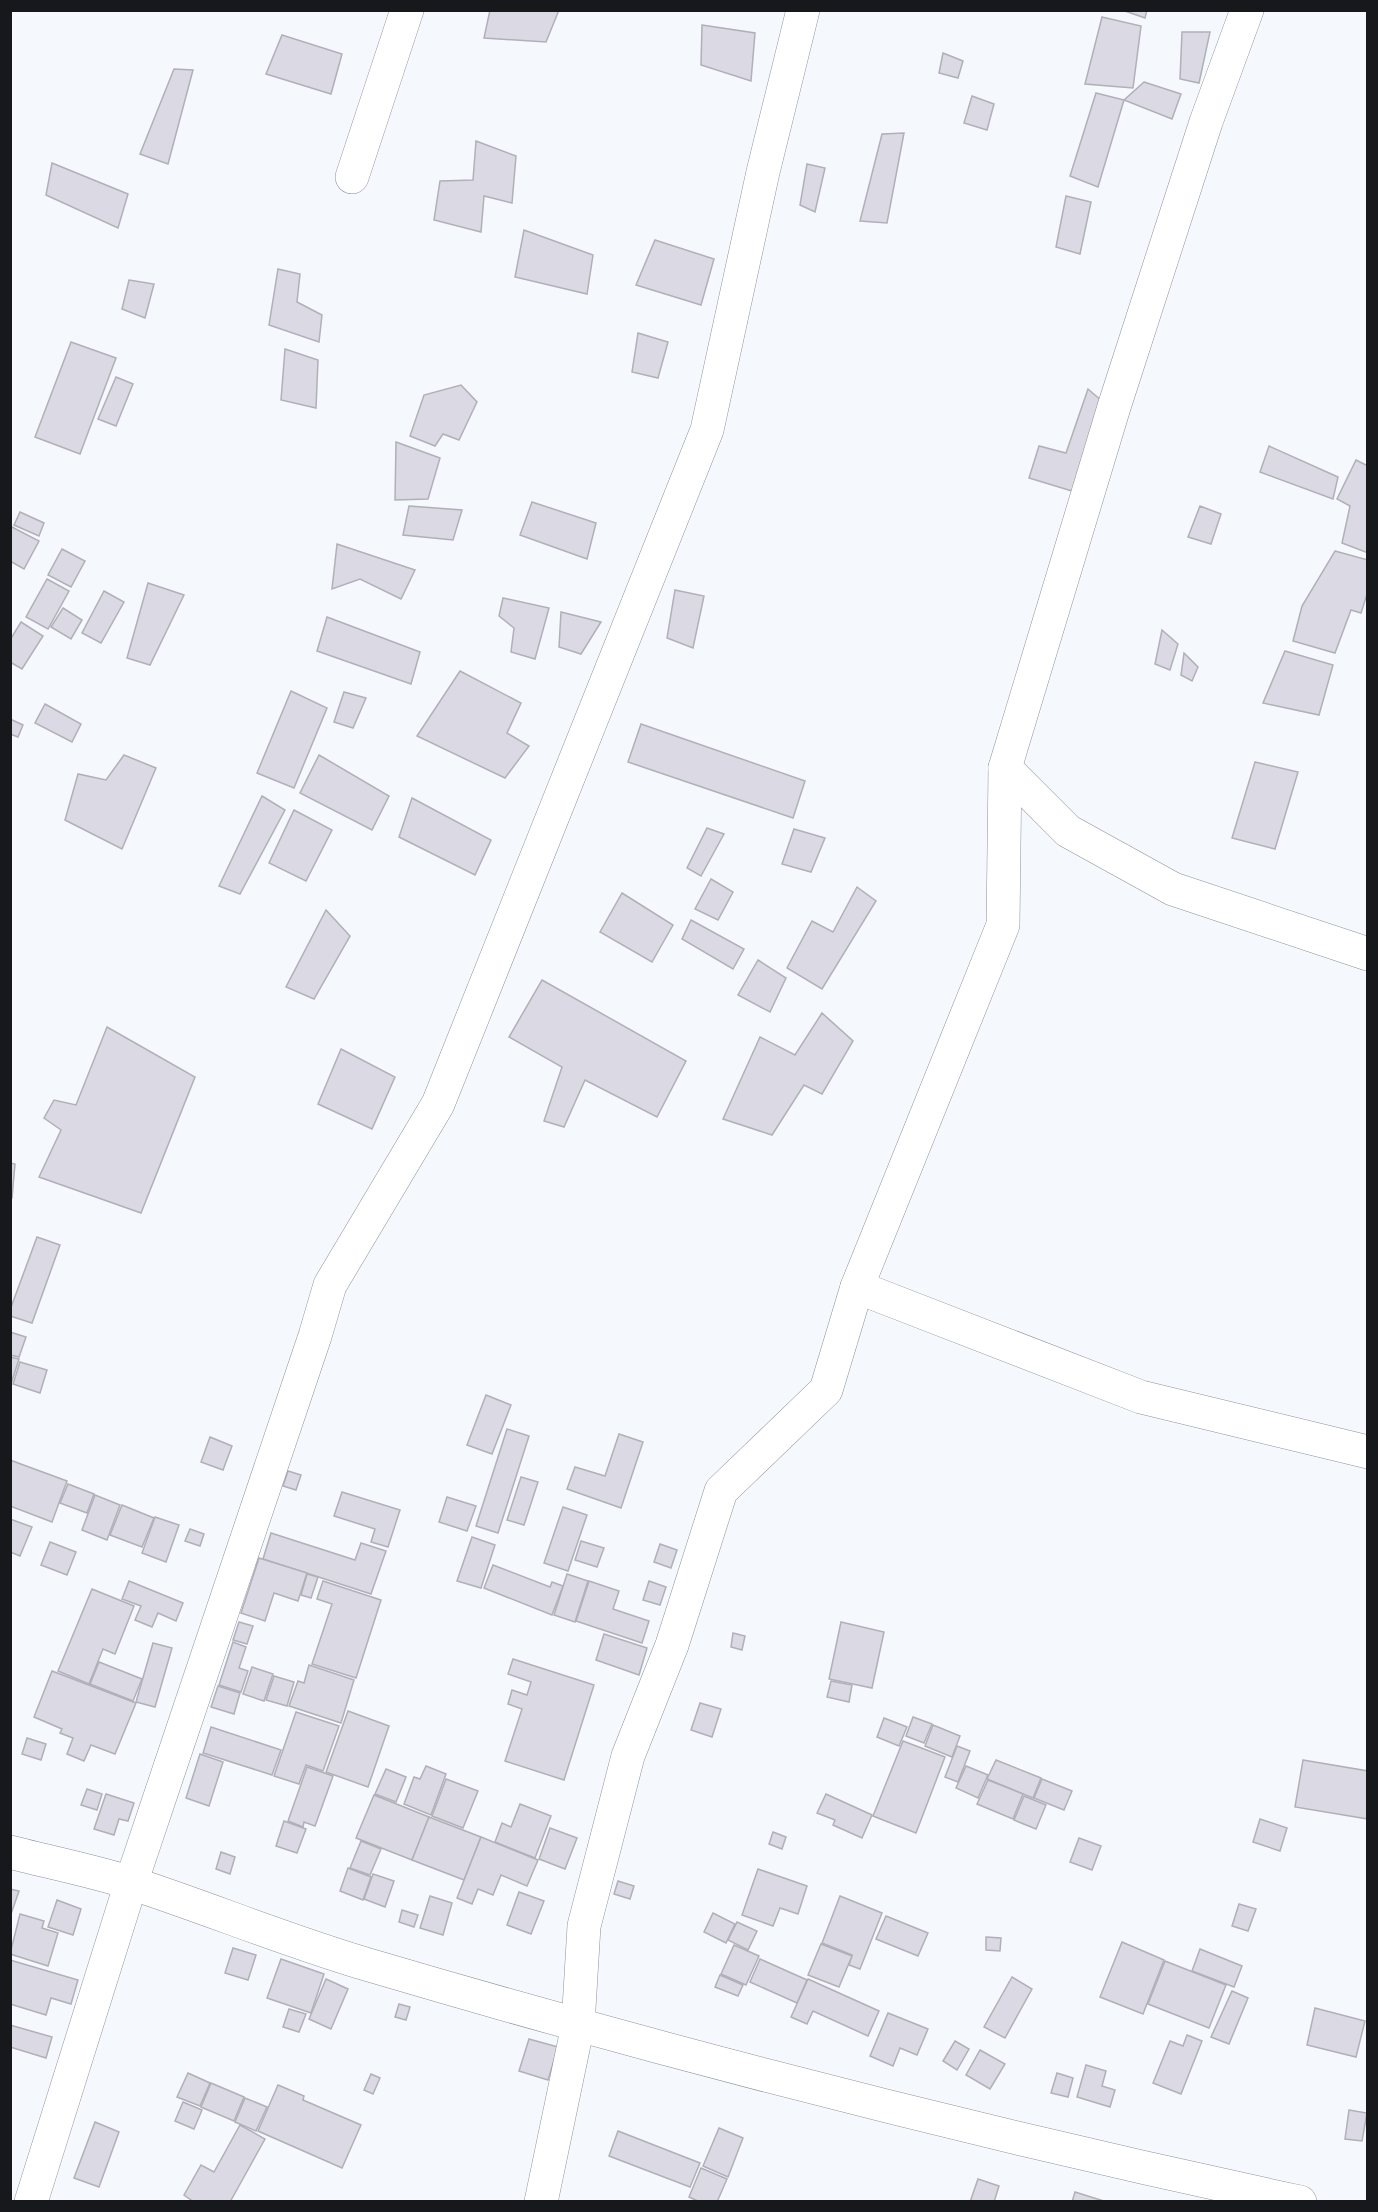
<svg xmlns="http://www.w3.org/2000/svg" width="1378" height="2212" viewBox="0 0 1378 2212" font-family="'Nunito Sans',sans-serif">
	<rect width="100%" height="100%" fill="#f5f9fe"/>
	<g fill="#dbd9e3" stroke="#b1afb8" stroke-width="1.5">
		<path d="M490,10H559L546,42L484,38Z"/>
		<path d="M1122,10H1147L1145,18Z"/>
		<path d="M1102,17L1141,26L1133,88L1085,84Z"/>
		<path d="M702,25L755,33L751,81L701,65Z"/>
		<path d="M1182,32H1210L1199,83L1180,79Z"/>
		<path d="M282,35L342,54L331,94L266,74Z"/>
		<path d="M943,53L963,61L958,78L939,73Z"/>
		<path d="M174,69L193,70L168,164L140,154Z"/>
		<path d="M1144,82L1181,94L1172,119L1124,100Z"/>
		<path d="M1096,93L1124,100L1098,187L1070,176Z"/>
		<path d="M972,96L994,104L987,130L964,123Z"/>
		<path d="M904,133L887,223L860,221L882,134Z"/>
		<path d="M476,141L516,156L512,203L484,196L481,232L434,220L440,181L473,180Z"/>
		<path d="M52,163L128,194L118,228L46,195Z"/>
		<path d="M807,164L825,168L815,212L800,205Z"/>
		<path d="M1066,196L1091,202L1080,254L1056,247Z"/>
		<path d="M524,230L593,255L587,294L515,277Z"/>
		<path d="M655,240L714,259L701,305L636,285Z"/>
		<path d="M278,269L300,274L297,302L322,315L319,342L269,325Z"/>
		<path d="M129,280L154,284L145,318L122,309Z"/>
		<path d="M638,333L668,342L658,378L632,372Z"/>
		<path d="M71,342L116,358L80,454L35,437Z"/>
		<path d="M285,349L318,360L316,408L281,400Z"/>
		<path d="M116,377L133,384L116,426L98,419Z"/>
		<path d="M461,385L477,402L459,440L443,434L435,446L410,436L424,395Z"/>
		<path d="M1088,389L1103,402L1072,491L1029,478L1039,446L1066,453Z"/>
		<path d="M396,442L440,458L428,499L395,500Z"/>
		<path d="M1269,446L1338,477L1333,499L1260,472Z"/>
		<path d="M1356,460L1368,466V553L1342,543L1350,506L1337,499Z"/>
		<path d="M532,502L596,523L587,559L520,535Z"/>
		<path d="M409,506L462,510L453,540L403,535Z"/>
		<path d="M1200,506L1221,514L1211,544L1188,537Z"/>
		<path d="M20,512L44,523L39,536L14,525Z"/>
		<path d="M10,526L39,541L24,569L10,561Z"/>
		<path d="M337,544L415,570L401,599L360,579L332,589Z"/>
		<path d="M62,549L85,561L71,587L48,575Z"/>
		<path d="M1335,551L1368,560V591L1361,613L1351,610L1335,653L1293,641L1302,606Z"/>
		<path d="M47,579L69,591L48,629L26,617Z"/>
		<path d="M148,583L184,595L150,665L127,658Z"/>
		<path d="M675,590L704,596L693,648L667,638Z"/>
		<path d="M104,591L124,602L101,643L82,633Z"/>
		<path d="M503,598L549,608L535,659L511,652L514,628L499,616Z"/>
		<path d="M63,608L82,620L71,639L51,627Z"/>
		<path d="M561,612L601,622L581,654L559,647Z"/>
		<path d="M327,617L420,652L411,684L317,651Z"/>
		<path d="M21,622L43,636L22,669L10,662V640Z"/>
		<path d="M1162,630L1178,644L1170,670L1155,664Z"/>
		<path d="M1285,651L1333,665L1319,715L1263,703Z"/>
		<path d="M1184,653L1198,667L1192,681L1181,675Z"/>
		<path d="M460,671L521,703L507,733L529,746L505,778L417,736Z"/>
		<path d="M291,691L327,708L294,788L257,773Z"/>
		<path d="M344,692L366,698L353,728L334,722Z"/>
		<path d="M45,704L81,724L72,742L35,723Z"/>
		<path d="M10,719L23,725L18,737L10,734Z"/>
		<path d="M641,724L805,781L793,818L628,762Z"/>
		<path d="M124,755L156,768L122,849L65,820L78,774L106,780Z"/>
		<path d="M319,755L389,796L372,830L300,793Z"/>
		<path d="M1255,762L1298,772L1275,849L1232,838Z"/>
		<path d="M262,796L285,810L240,894L219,886Z"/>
		<path d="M412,798L491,840L475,875L399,837Z"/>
		<path d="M294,810L332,830L306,881L269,863Z"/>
		<path d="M707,828L724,834L701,876L687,868Z"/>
		<path d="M794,829L825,838L811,872L782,864Z"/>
		<path d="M711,879L733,892L718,920L695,909Z"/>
		<path d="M857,887L876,901L822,989L787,968L812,921L833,932Z"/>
		<path d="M622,893L673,925L652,962L600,932Z"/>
		<path d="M326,910L350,936L314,999L286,987Z"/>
		<path d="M691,920L744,949L733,969L682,939Z"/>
		<path d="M758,960L786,978L770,1012L738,995Z"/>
		<path d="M542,980L686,1061L657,1117L585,1080L564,1127L544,1121L562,1067L509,1037Z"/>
		<path d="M822,1013L853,1041L822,1094L804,1085L772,1135L723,1119L760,1037L795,1055Z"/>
		<path d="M107,1027L195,1077L141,1213L39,1177L61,1130L44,1118L54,1100L76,1105Z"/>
		<path d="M341,1049L395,1077L372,1129L318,1104Z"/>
		<path d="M10,1163L15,1164L12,1198H10Z"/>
		<path d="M37,1237L60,1245L32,1323L10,1316V1310Z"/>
		<path d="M10,1332L26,1337L19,1357L10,1355Z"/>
		<path d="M10,1357L19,1359L11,1384H10Z"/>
		<path d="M20,1362L47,1370L40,1393L13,1384Z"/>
		<path d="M486,1395L511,1405L492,1454L467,1445Z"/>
		<path d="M507,1429L529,1436L498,1533L476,1526Z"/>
		<path d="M619,1434L643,1442L621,1508L567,1489L575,1467L605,1476Z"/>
		<path d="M210,1437L232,1446L223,1470L201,1462Z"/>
		<path d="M10,1460L67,1481L52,1522L10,1506Z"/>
		<path d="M288,1471L301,1475L296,1490L283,1486Z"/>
		<path d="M521,1477L538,1482L524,1525L507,1520Z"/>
		<path d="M68,1484L94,1494L87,1513L60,1503Z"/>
		<path d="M342,1492L400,1510L388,1547L371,1542L375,1529L334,1516Z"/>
		<path d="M95,1495L120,1505L107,1540L82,1530Z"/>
		<path d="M447,1497L476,1506L467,1531L439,1522Z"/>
		<path d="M122,1505L154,1518L142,1547L110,1535Z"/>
		<path d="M563,1507L587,1515L568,1571L544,1563Z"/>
		<path d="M155,1517L179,1525L166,1562L142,1553Z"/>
		<path d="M10,1519L32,1527L20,1556L10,1552Z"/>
		<path d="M190,1529L204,1534L200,1546L185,1541Z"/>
		<path d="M271,1533L355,1560L361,1543L386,1551L371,1594L263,1559Z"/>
		<path d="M472,1537L495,1545L481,1588L457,1581Z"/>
		<path d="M581,1541L604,1548L597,1567L575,1560Z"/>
		<path d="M50,1542L76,1552L67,1575L41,1565Z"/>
		<path d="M660,1544L677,1550L671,1568L654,1562Z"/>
		<path d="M259,1558L307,1573L298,1601L274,1593L265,1621L241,1613Z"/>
		<path d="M493,1565L550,1587L552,1582L563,1586L552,1615L484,1588Z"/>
		<path d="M307,1574L318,1577L311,1598L301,1595Z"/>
		<path d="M567,1574L588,1581L575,1622L554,1615Z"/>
		<path d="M129,1581L183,1603L176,1621L158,1613L152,1627L135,1620L141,1606L122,1599Z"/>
		<path d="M323,1581L381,1600L356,1678L312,1664L332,1604L317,1599Z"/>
		<path d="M589,1581L619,1591L613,1609L649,1621L642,1643L576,1621Z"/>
		<path d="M649,1581L666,1587L660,1605L643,1600Z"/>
		<path d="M92,1589L134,1606L115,1654L103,1649L89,1684L58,1671Z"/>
		<path d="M239,1622L253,1626L247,1644L233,1640Z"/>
		<path d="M841,1622L884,1632L872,1688L829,1679Z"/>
		<path d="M733,1633L745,1636L742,1650L731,1647Z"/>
		<path d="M604,1634L647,1648L639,1675L596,1660Z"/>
		<path d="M233,1642L246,1647L239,1668L248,1671L241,1692L219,1685Z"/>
		<path d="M153,1643L172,1648L155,1707L136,1702Z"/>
		<path d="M513,1659L594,1685L564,1780L505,1761L522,1709L508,1704L512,1690L527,1695L531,1682L508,1674Z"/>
		<path d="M99,1662L142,1679L133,1701L90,1684Z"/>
		<path d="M309,1665L354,1680L341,1723L289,1706L298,1681L304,1683Z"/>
		<path d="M252,1667L273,1674L264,1701L243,1694Z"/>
		<path d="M52,1671L136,1703L115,1754L91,1745L84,1761L67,1754L73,1738L60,1733L62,1729L34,1717Z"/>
		<path d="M274,1676L294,1682L287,1706L266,1700Z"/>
		<path d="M831,1681L852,1685L849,1702L827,1697Z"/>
		<path d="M218,1686L240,1693L234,1714L211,1707Z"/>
		<path d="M700,1703L721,1709L712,1737L691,1730Z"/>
		<path d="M348,1711L389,1726L368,1787L326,1772Z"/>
		<path d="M296,1712L339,1726L323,1771L306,1765L299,1784L274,1776Z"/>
		<path d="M913,1717L932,1724L924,1743L906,1736Z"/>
		<path d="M884,1718L907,1727L899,1746L877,1737Z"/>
		<path d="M933,1725L960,1736L952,1757L925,1746Z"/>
		<path d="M211,1727L281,1750L272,1775L203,1753Z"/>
		<path d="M27,1738L46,1744L41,1760L22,1754Z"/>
		<path d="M903,1741L945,1757L916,1833L873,1816Z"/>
		<path d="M957,1746L970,1751L958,1782L945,1777Z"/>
		<path d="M200,1754L223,1762L209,1806L186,1798Z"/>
		<path d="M996,1760L1041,1778L1033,1798L987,1779Z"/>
		<path d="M1303,1760L1368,1771V1819L1295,1807Z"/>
		<path d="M426,1766L446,1774L431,1815L404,1804L414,1777L420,1779Z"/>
		<path d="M966,1766L988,1775L978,1798L956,1788Z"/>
		<path d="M307,1767L333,1776L315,1826L304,1822L303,1827L288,1821Z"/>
		<path d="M386,1769L406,1777L396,1802L375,1794Z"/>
		<path d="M446,1779L478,1791L463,1828L432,1816Z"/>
		<path d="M1042,1779L1072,1791L1064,1810L1034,1798Z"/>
		<path d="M988,1780L1023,1794L1013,1819L977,1804Z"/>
		<path d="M87,1789L102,1794L97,1810L81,1805Z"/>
		<path d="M106,1794L134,1803L128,1821L119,1819L114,1835L94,1829Z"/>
		<path d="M826,1794L872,1815L862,1838L833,1825L835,1820L817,1813Z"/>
		<path d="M374,1795L429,1817L412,1860L356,1838Z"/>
		<path d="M1024,1796L1046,1805L1036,1829L1014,1820Z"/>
		<path d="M520,1804L551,1816L535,1858L495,1842L502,1823L511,1827Z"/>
		<path d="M429,1817L481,1837L464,1880L412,1860Z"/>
		<path d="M1260,1819L1287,1828L1280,1851L1253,1842Z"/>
		<path d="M284,1821L306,1829L297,1853L276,1846Z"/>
		<path d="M550,1828L577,1838L565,1869L539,1859Z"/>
		<path d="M773,1832L786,1837L782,1849L769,1844Z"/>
		<path d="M481,1837L538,1860L527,1886L501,1875L493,1895L478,1889L472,1904L457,1898Z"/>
		<path d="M1079,1838L1101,1846L1092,1870L1070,1862Z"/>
		<path d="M361,1841L381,1849L370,1875L350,1868Z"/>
		<path d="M221,1852L235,1857L230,1874L216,1869Z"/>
		<path d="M348,1868L371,1877L363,1900L340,1891Z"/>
		<path d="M758,1869L807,1886L798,1914L780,1908L773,1926L742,1915Z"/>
		<path d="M373,1874L394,1881L385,1907L364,1899Z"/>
		<path d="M618,1881L634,1886L630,1899L614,1894Z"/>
		<path d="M10,1889L19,1891L10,1917Z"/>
		<path d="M519,1892L544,1901L531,1934L507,1925Z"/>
		<path d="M430,1896L452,1903L443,1935L420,1928Z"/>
		<path d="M840,1896L882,1913L860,1969L849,1965L852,1955L822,1943Z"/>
		<path d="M57,1900L81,1909L73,1935L48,1927Z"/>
		<path d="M1239,1904L1256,1909L1248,1931L1232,1926Z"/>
		<path d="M402,1910L418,1915L414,1927L399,1922Z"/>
		<path d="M713,1913L735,1924L726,1943L704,1932Z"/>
		<path d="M20,1914L44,1921L42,1928L58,1933L48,1966L10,1954Z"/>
		<path d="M886,1916L928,1933L918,1956L876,1939Z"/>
		<path d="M737,1922L757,1931L748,1950L728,1940Z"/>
		<path d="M986,1937L1001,1938L1000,1951L986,1950Z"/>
		<path d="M1122,1942L1164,1960L1143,2014L1100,1997Z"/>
		<path d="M821,1944L852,1956L839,1987L808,1975Z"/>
		<path d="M734,1945L759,1956L746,1985L721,1974Z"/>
		<path d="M233,1948L256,1955L248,1980L225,1973Z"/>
		<path d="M1200,1949L1242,1966L1234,1987L1192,1971Z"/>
		<path d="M281,1959L324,1974L311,2013L267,1998Z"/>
		<path d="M760,1959L807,1980L797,2003L750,1982Z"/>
		<path d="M10,1960L78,1980L71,2004L51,1998L46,2015L10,2004Z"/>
		<path d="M1165,1961L1226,1985L1209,2028L1148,2004Z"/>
		<path d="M720,1975L743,1985L738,1996L715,1987Z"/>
		<path d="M1012,1977L1032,1989L1005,2038L984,2027Z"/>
		<path d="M326,1979L348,1989L331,2029L309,2019Z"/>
		<path d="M808,1979L879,2011L868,2036L813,2011L807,2024L791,2017Z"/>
		<path d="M1232,1991L1248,1998L1229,2044L1211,2037Z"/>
		<path d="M399,2004L410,2007L406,2020L395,2017Z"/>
		<path d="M1315,2008L1365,2021L1356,2057L1307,2045Z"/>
		<path d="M289,2009L306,2014L299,2032L283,2027Z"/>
		<path d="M888,2013L928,2029L917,2055L900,2048L893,2066L870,2056Z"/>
		<path d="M10,2025L52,2037L46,2058L10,2047Z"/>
		<path d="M1187,2035L1202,2041L1181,2094L1153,2083L1170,2041L1183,2046Z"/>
		<path d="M529,2039L558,2047L548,2080L519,2071Z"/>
		<path d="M955,2041L969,2049L957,2070L943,2061Z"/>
		<path d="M980,2050L1005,2064L990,2089L966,2075Z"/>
		<path d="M1086,2065L1106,2071L1102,2086L1115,2090L1110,2107L1077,2097Z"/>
		<path d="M188,2073L210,2083L200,2106L177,2097Z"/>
		<path d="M1057,2073L1073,2078L1068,2097L1051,2093Z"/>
		<path d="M371,2074L380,2078L373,2094L364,2090Z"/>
		<path d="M211,2083L244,2097L234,2121L201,2107Z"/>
		<path d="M278,2085L304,2096L303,2100L361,2125L342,2168L258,2131Z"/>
		<path d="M245,2098L267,2107L256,2131L235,2122Z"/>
		<path d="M183,2102L202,2110L194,2129L175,2121Z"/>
		<path d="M1349,2110L1367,2113L1362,2141L1345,2139Z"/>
		<path d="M95,2122L119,2132L99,2187L74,2178Z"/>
		<path d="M240,2125L265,2139L230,2202H194L184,2195L201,2165L214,2172Z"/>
		<path d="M719,2128L743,2138L728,2177L703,2166Z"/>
		<path d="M618,2131L700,2163L690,2187L609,2156Z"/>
		<path d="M701,2168L727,2179L717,2202H700L689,2197Z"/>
		<path d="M978,2179L999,2186L994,2202H970Z"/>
		<path d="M1075,2192L1104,2201V2202H1072Z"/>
	</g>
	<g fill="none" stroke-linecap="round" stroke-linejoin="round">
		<defs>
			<g id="minor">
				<path d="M352,177L407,10"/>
				<path d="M1005,768L1068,831L1173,889L1368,954"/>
				<path d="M857,1287L1141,1397L1368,1452"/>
				<path d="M10,1852C52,1863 94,1871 134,1884C213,1910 290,1942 369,1965C677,2056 987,2135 1300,2202"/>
				<path d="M31,2202L131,1883L315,1336L330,1285L438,1104L707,430L763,172L803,10"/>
				<path d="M541,2202L578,2025L584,1926L628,1756L672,1645L721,1491L826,1390L857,1287L1003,925L1005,768L1114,407L1206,122L1247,10"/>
			</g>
		</defs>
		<use href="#minor" stroke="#8d939b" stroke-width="34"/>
		<use href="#minor" stroke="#fff" stroke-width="33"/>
	</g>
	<rect width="1378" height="2212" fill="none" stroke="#16181b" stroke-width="24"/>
</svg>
